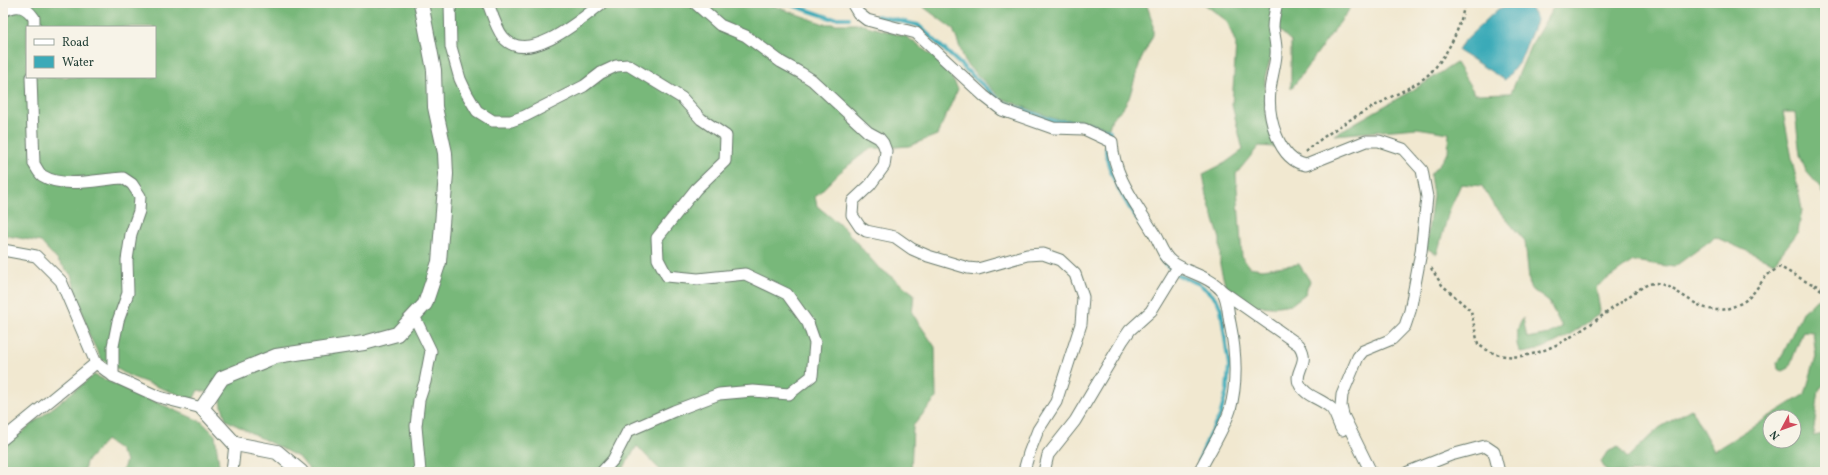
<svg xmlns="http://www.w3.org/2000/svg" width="1828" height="475" viewBox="0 0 1828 475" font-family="Vollkorn,serif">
	<rect width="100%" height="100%" fill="#f7f3e8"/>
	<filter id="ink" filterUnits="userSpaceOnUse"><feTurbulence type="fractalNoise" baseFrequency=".025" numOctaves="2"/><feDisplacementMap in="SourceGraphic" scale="8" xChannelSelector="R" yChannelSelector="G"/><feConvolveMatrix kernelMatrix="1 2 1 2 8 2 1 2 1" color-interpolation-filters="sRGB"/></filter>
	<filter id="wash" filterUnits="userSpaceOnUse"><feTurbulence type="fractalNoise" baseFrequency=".012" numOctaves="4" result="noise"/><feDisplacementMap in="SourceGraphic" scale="16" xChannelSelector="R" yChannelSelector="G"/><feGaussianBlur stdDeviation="0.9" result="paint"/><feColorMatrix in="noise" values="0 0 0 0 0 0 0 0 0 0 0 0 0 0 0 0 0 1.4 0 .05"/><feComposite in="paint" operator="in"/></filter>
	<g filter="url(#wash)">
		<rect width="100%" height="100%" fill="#f1e8d0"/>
		<g fill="#78b87a" stroke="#4c7a57" fill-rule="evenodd">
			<path d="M3,3H766L824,24H860L907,37L934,57L949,73L958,89L937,135L909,146L869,149L840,172L815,197L817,206L844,228L877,266L914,294L912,313L935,347L936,398L913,426L911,472H662L637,446L621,472H311L300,458L226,420L219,395L198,390L193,400L129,376L101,359L89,335L71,275L41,242L3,235ZM27,27H155V77H27Z"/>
			<path d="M918,3H1146L1153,23V35L1140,62L1129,98L1123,108L1112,118L1109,128L1081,120L1055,119L1001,98L966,64L953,29Z"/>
			<path d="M1203,3H1354L1291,89V41L1279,30L1265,77V109L1274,147L1259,146L1236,174L1242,257L1249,267L1262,269L1299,264L1310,281L1305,294L1292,304L1271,307L1253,305L1225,285L1220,265V239L1208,201L1203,174L1225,163L1243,150L1232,105L1236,44L1227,21Z"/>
			<path d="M1556,3H1825V199L1819,186L1806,171L1800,155L1795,112H1783L1802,210L1798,232L1774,263L1715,237L1674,267L1633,261L1596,287L1600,311L1598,315C1574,332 1550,350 1521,353C1514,345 1516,327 1523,318L1527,338L1549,334L1562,327L1549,302L1530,288L1525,241L1492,203L1482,186L1461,184L1449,211L1437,254L1426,248L1433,195L1430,175L1448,153L1449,133L1417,128L1334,135L1423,84L1456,63L1475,94L1511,93L1530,47Z"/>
			<path d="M1820,297L1825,299V383L1819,390L1813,436L1825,434V472H1607L1601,462L1607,452L1618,447L1627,458L1659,428L1691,409L1714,451L1805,394L1816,356L1813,332L1803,331L1789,368L1783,371L1778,369L1777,363L1785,350L1802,312ZM1770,417H1794V441H1770Z"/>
			<path d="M94,375L202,422L215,435L220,472H122L126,461L119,449L106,440L86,462L84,472H3V447Z"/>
		</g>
		<path fill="#3baab8" stroke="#2d7476" d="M1514,3H1527L1537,19L1520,61L1505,80L1458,51L1463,42L1498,9Z"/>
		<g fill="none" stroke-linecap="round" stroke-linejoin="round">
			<g stroke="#3baab8" stroke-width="4">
				<path d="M786,3L831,18H849"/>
				<path d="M877,16L918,25L1001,102L1053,121L1081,123L1110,131C1109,137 1106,144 1106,149C1107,178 1135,217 1152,240"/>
				<path d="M1160,257L1164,263L1178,275L1199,284L1208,291L1217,300L1221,309L1229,366L1227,390L1220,416L1209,436L1199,461"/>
			</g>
		</g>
	</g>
	<g filter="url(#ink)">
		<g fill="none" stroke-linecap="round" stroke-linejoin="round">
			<defs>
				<g id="minor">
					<path d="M450,3L451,47L460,79L467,94L477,111L493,121H511L525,116L584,86L601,73L616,66L628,65L682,98L701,119L726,136L725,161L696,189L657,238L658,259L667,276L698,279L745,274L787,294L808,323L815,343L812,376L789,394L753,391L719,394L674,411L628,431L613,460L602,472"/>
					<path d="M488,3C492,14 496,28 503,37C527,67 583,18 602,3"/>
					<path d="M695,3L720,25L746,36L781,62L801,73L812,80L868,132L879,138L883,143L886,151L884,166L870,185L853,201L852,215L860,227L866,231L895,237L912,249L928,256L968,268L978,269L1027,255L1043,254L1060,260L1075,274L1083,297L1081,324L1056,402L1038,430L1029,453L1025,467L1027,472"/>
					<path d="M852,3L858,13L867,20L916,33L984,96L1002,110L1053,128L1084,129L1112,142C1114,178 1136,203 1153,232C1160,242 1162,255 1172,262C1187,273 1210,276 1222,291C1228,298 1228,314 1230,323C1236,352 1238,381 1230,410C1223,431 1209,452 1199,472"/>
					<path d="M1277,3C1275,11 1273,20 1273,27C1274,36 1277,46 1276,55C1275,67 1271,79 1270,91C1267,116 1278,160 1306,165L1366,141H1379L1403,149L1422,170L1427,197L1421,252L1410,311L1405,326L1392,339L1363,351L1358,357L1342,395L1341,406L1343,415L1371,472"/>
					<path d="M3,11C17,4 25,5 34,18V27"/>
					<path d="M31,77L34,164C37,168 39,174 43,176C64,189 100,179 123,178L132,184L140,196L139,211L131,234L127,260L128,293L118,321L113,346V376"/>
					<path d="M3,250L36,256L61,281L96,363L113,376L159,397L202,408"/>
					<path d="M1222,291L1299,345C1311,363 1294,370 1299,383C1304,396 1322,399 1331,408C1336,413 1338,424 1342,430"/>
					<path d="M414,316L431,351L425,382L419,400L416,426L420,472"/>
					<path d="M3,439L96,363"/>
					<path d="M232,472L235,444"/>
					<path d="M1044,472L1048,455L1075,421L1123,340L1130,330L1151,311L1178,267"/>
					<path d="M1408,472L1451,455L1485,446L1494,452L1499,472"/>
				</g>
				<path id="tertiary" d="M301,472L277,452L235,444L202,408L222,378L276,356L364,343L397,334L425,304L439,262L446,174L445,153L435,107L434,70L421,3"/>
			</defs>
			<use href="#minor" stroke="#68796b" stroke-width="13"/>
			<use href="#tertiary" stroke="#68796b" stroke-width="16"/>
			<g stroke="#68796b" stroke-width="2.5" stroke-dasharray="3 3" stroke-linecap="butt">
				<path d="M1305,152C1328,132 1355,116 1382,102C1397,93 1416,86 1429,74C1446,58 1463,25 1464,3"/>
				<path d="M1431,268L1442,285L1471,311L1478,344C1524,381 1585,327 1623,301C1631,295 1644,284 1654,283C1660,283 1669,287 1674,290C1700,306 1712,319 1743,302C1754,296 1760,281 1770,273C1773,271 1777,269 1780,267L1807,282L1825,288"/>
				<path d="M1814,285L1825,292"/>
			</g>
			<use href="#minor" stroke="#fff" stroke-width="11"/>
			<use href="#tertiary" stroke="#fff" stroke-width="14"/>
		</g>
	</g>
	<rect width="1828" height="475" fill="none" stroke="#f7f3e8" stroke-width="16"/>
	<rect x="26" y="26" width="130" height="52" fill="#f7f3e8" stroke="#a1aaa0"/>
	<rect x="34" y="39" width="20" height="6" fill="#ffffff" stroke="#a1aaa0"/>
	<text x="62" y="46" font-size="12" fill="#1f3d34">Road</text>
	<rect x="34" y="56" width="20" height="12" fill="#3baab8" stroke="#a1aaa0"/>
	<text x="62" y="66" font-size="12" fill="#1f3d34">Water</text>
	<g transform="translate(1782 429) rotate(229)"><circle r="19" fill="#f7f3e8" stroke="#a1aaa0"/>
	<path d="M0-3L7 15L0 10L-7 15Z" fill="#d1495b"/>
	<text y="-6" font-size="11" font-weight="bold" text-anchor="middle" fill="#1f3d34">N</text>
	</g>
</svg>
